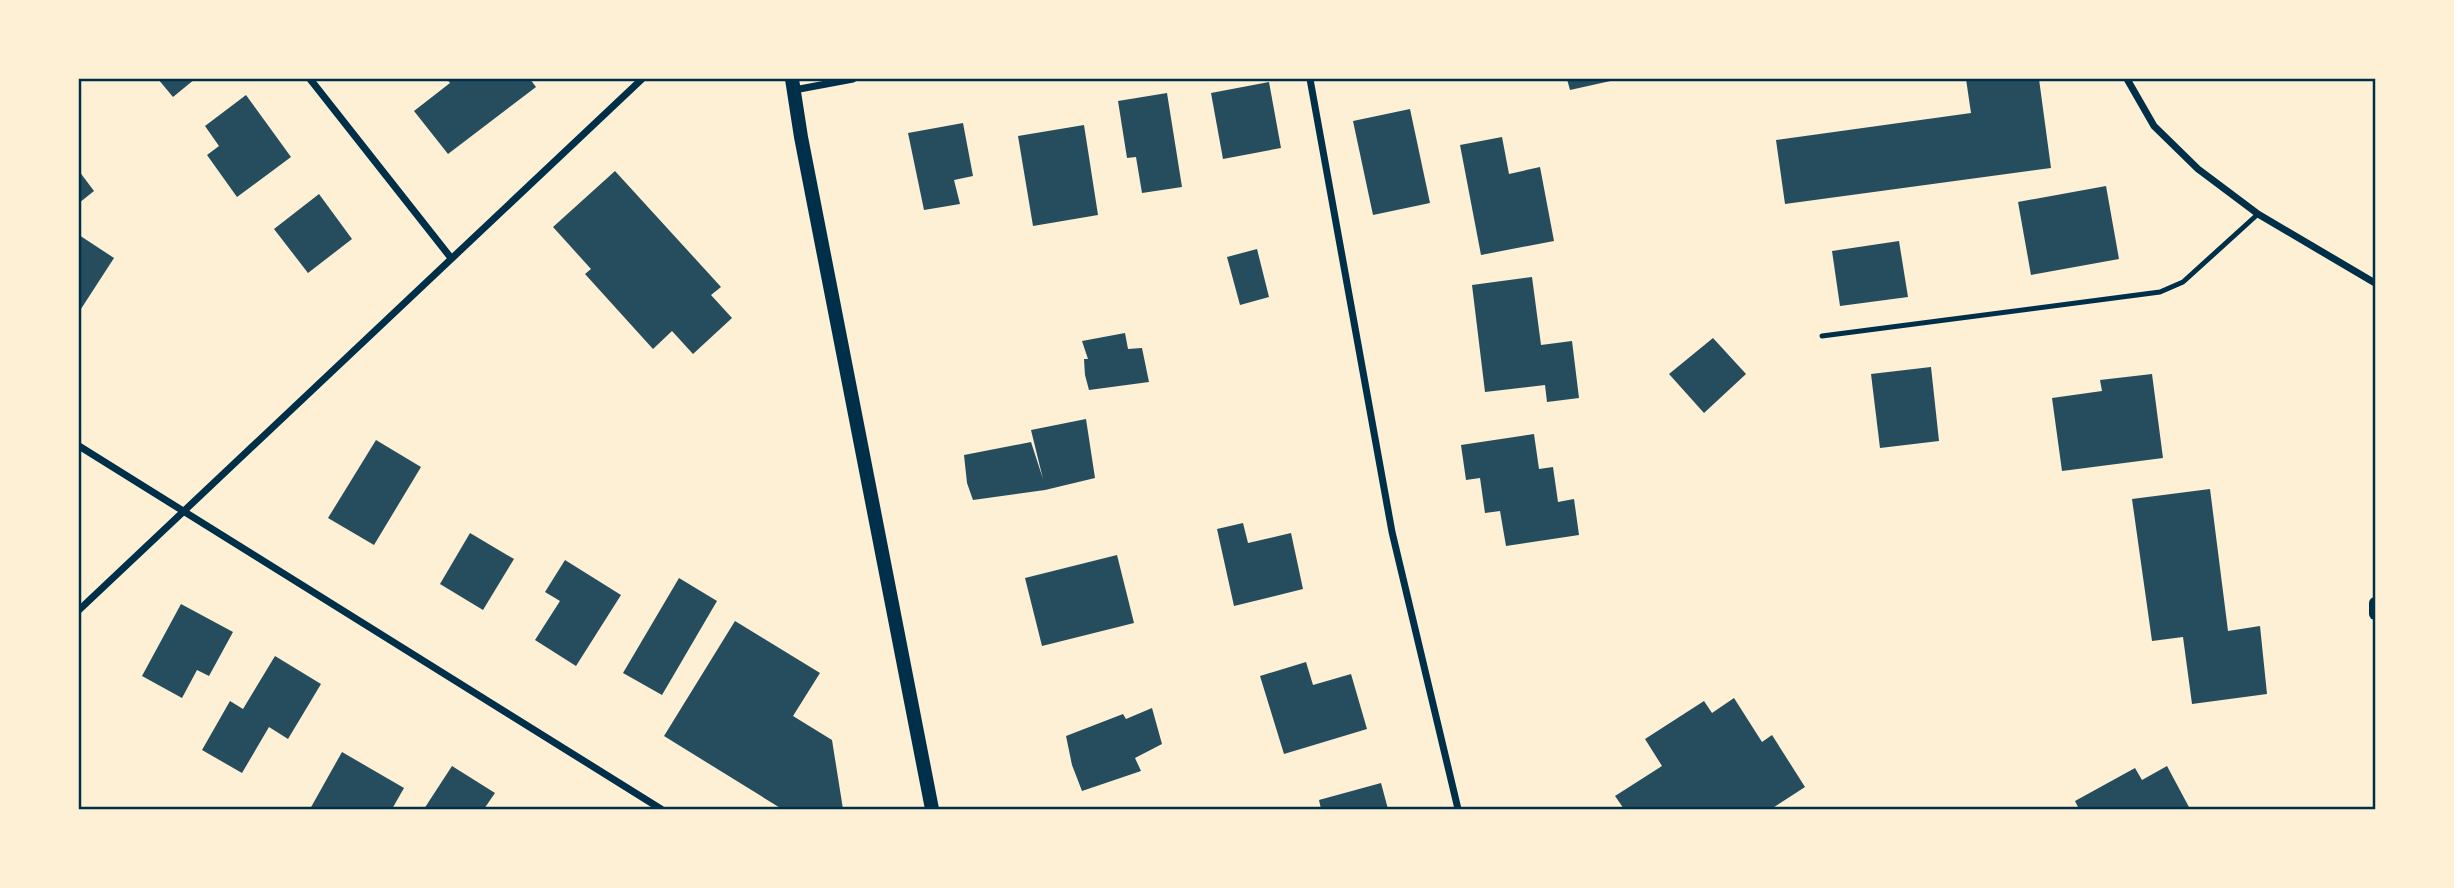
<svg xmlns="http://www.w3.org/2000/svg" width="2454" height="888" viewBox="0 0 2454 888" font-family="'Fira Sans Condensed',sans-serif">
	<rect width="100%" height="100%" fill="#fdf0d5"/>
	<g fill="#264d5e">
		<path d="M158,79H195L173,97Z"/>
		<path d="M447,79H530L536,87L448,154L414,111L450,83Z"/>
		<path d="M1567,79H1615V80L1570,90Z"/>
		<path d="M1966,79H2039L2051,168L1785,204L1776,140L1971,113Z"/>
		<path d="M1269,82L1281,148L1223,159L1211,93Z"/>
		<path d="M1167,93L1182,187L1142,193L1136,157L1127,158L1118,101Z"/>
		<path d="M246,95L291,157L237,197L207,155L219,146L205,126Z"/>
		<path d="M1410,109L1430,203L1373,215L1353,121Z"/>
		<path d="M963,123L973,176L954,180L960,204L924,210L908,133Z"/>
		<path d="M1084,125L1098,215L1033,226L1018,136Z"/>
		<path d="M1502,137L1509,174L1540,167L1554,241L1481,255L1460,145Z"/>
		<path d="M79,171L94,191L79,203Z"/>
		<path d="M615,171L721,287L711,295L732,318L693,354L672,331L653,349L585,274L591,269L553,227Z"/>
		<path d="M2106,186L2119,259L2031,275L2018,202Z"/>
		<path d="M319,194L352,239L308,273L274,229Z"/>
		<path d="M79,235L114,258L79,312Z"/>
		<path d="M1899,241L1908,297L1840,306L1832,251Z"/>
		<path d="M1257,249L1269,297L1240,305L1227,257Z"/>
		<path d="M1532,277L1541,345L1572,341L1579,398L1547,402L1545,385L1485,392L1472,285Z"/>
		<path d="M1125,333L1128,349L1142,348L1149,382L1089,390L1085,375L1084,359H1088L1082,341Z"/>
		<path d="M1713,338L1746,374L1704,413L1669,374Z"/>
		<path d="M1931,367L1939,441L1880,448L1871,374Z"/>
		<path d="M2152,374L2163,458L2062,471L2052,398L2102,391L2100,380Z"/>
		<path d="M1086,419L1095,478L1045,490L973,500L967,483L964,455L1031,442L1043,479L1031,430Z"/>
		<path d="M1534,434L1539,469L1553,467L1558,502L1574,499L1579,535L1506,546L1500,511L1485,513L1480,478L1466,480L1461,445Z"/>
		<path d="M376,440L421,467L374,545L328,518Z"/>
		<path d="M2210,489L2228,631L2260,626L2267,694L2192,704L2183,637L2152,641L2132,499Z"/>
		<path d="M1243,523L1248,543L1291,533L1303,589L1234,606L1217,529Z"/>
		<path d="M470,533L514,559L483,610L440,584Z"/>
		<path d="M1117,555L1134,623L1042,646L1025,578Z"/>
		<path d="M565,560L621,595L576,666L535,640L560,601L545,592Z"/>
		<path d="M679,578L717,601L662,695L623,673Z"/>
		<path d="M181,604L233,632L209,676L197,670L182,698L142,676Z"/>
		<path d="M735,621L820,673L793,716L832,740L843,809H782L664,736Z"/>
		<path d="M275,656L321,684L288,739L269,727L242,773L202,750L230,701L243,709Z"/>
		<path d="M1306,662L1313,685L1351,674L1367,729L1284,754L1260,676Z"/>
		<path d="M1734,698L1762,742L1772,735L1805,787L1771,809H1624L1615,796L1662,766L1645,739L1704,701L1712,713Z"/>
		<path d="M1152,708L1162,744L1135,758L1141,771L1082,791L1072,765L1066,736L1123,714L1126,719Z"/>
		<path d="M342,752L404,788L392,809H310Z"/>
		<path d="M452,766L495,793L484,809H424Z"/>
		<path d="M2167,766L2190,809H2079L2075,801L2135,768L2142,780Z"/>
		<path d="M1381,783L1388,809H1321L1319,800Z"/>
	</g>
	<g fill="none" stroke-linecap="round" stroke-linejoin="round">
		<path stroke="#003049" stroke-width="5" d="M1822,336L2160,292L2183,282L2258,214"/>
		<g stroke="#003049" stroke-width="7">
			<path d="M310,79L451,258"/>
			<path d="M1310,79L1392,532L1458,809"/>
			<path d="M2127,79L2154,126L2198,169L2258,214L2375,283"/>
			<path d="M794,90L853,79"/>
			<path d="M79,446L661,809"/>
			<path d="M79,610L642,79"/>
		</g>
		<path stroke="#003049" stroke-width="12" d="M2375,603V614"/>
		<path stroke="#003049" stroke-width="14" d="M792,79L801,137L932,809"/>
	</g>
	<rect width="2454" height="888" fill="none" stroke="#fdf0d5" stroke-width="161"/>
	<rect x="80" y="80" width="2294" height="728" fill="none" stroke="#003049" stroke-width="2.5"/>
</svg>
